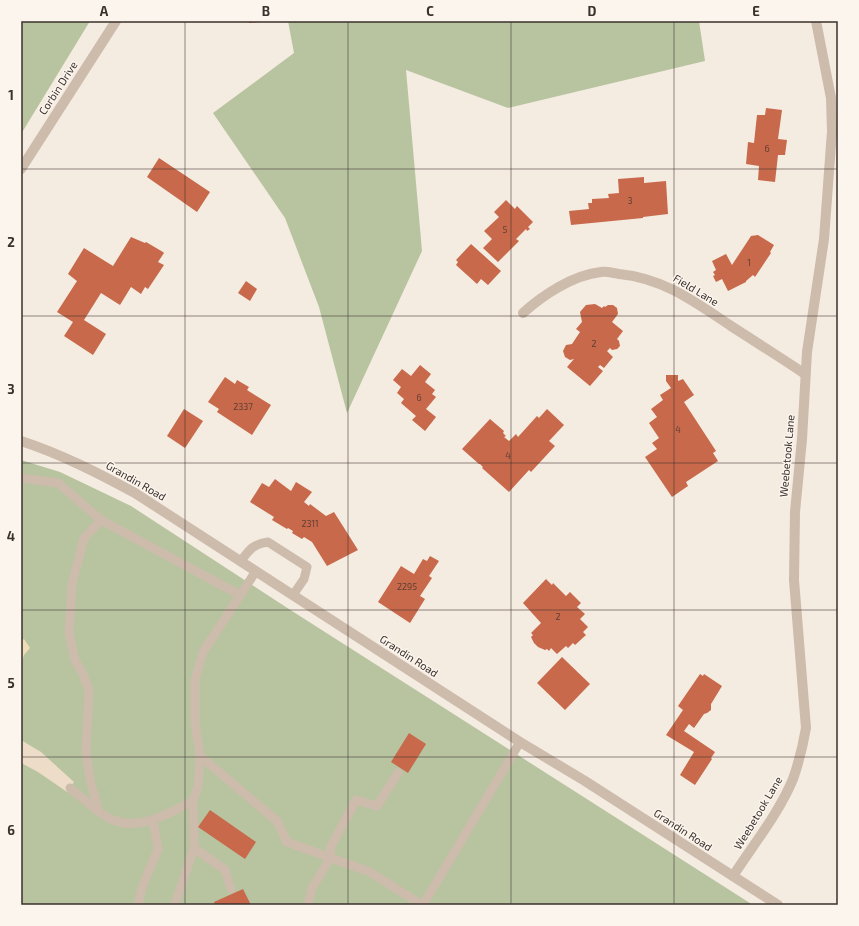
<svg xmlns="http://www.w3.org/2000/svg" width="859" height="926" viewBox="0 0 859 926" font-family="'Exo 2',sans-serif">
	<rect width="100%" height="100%" fill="#f4ebe1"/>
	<g fill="#b8c4a0">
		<path d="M21,21H90L21,134Z"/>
		<path d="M288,21H699L705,61L508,108L406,70L422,251L347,413L319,307L285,218L213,113L294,53Z"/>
		<path d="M21,460L60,472L131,506L292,611L753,905H21Z"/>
	</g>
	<path fill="#efdcb8" d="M24,639L30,648L24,655L21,664V641Z"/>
	<path fill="#ecdcc8" d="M21,740L41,752L74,782L67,792L38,772L21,763Z"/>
	<g fill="#c8694b">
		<path d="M249,21H259V22L249,23Z"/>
		<path d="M766,108L782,110L778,139L787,140L785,155H778L775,182L758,180L759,166L746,164L748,142L754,143L757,115H765Z"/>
		<path d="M159,158L210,192L197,212L147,177Z"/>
		<path d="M644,177V183L666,181L668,214L643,217V218L571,225L569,211L589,209L588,203H592V199L609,198L608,194L619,193L618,179Z"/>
		<path d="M506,200L515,209L517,206L533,222L528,227L530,229L527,231L526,229L516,239L519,241L498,262L483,248L492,239L484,231L499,217L494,212Z"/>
		<path d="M758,235L774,245L770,252L771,253L755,277L753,275L746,281V282L728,291L722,279L716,282L713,276L715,275L713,272L716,270L712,261L726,254L732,265L751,236Z"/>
		<path d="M131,237L145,243L146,242L163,252L164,253L158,262L164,265L148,289L145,287L141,294L131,287L120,305L101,293L84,320L106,334L93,355L64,336L73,322L57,312L77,281L68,274L84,248L113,266Z"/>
		<path d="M471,244L501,271L488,285L481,279L477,284L456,265L458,262L456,260Z"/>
		<path d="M246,281L257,289L250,301L238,293Z"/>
		<path d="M595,304L602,308L604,306L605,307L608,305H613L617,308L618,314L612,322L623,331L617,339L619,341L620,346L617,349L612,350L610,348L607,351L613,357L604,368L600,365L598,367L603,371L590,386L567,367L574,359L570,360L565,357L563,351L566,345L572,344L580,332L576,329L582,322L580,312L586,305Z"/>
		<path d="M420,365L431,374L425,382L435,390L432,394L436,397L426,409L436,417L425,431L412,420L416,416L401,403L404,399L397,393L401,387L393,380L402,369L411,376Z"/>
		<path d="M666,375H678V381L683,379L694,395L684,402L716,451L713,453L718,461L686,482L688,486L672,497L645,457L657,449L652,443L659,438L649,423L657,417L651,409L663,400L660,395L671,388L666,381Z"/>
		<path d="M225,377L235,384L237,380L249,387L247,390L271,405L252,435L217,412L219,409L208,402Z"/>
		<path d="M184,409L203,421L185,448L167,436Z"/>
		<path d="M547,409L564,425L549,441L555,446L531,472L529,470L509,492L482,468L483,467L480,464H479L462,449L490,419L504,431L503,433L506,436L504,437L509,441L516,434L518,437L537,416L539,418Z"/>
		<path d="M275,479L291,491L296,482L312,492L304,502L309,506L310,504L326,516L334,512L358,550L327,566L312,542L304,537L302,539L292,533L293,531L288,528L287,529L272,520L274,517L250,502L262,483L269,487Z"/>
		<path d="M430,556L439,561L429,576L432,578L420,596L425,599L410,623L378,602L401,566L414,574L423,559L427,561Z"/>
		<path d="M546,579L552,585L553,583L566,596L570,592L581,603L577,607L585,614L580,619L588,627L583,632L586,635L575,645L573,643L568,648L566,646L557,654L551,648L549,651L547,649L545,650L538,647L534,643L531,637L533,635L531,633L541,623L523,603Z"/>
		<path d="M562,657L590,684L565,710L537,683Z"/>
		<path d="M700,674L703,676L704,674L722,686L711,704V710L707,713L704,714L694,728L689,724L684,731L715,752L711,758L712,759L695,785L680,775L694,752L666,735L683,710L678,706Z"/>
		<path d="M409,733L426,744L408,773L391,762Z"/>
		<path d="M210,810L256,842L245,859L198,827Z"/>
		<path d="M243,889L251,905H215L214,902Z"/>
	</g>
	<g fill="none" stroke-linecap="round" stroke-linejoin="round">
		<g stroke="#cdbbac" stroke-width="9">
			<path d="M21,478L58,483L101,520L240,595"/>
			<path d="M101,520L84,538L72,584L69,633L75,660L83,674L89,690L86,751L90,780L99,812C103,815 108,818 113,820C141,831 169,813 193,801"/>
			<path d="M241,561C249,550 253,544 268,542L307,567L304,579L293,595"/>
			<path d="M256,571L203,652L195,680V723L200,756L277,821L287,842L370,872L422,905"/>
			<path d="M70,788L99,812"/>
			<path d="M194,848L225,870L231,889"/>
			<path d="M175,904L194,848L193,801L198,786L200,756"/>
			<path d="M138,905L142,887L158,849L153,820"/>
			<path d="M308,905L312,888L331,857L330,848L356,800L377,806L398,773"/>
			<path d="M423,905L520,742"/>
		</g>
		<g stroke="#cdbbac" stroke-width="10">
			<path d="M21,169L116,21"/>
			<path d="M523,313C543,295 573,275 601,272C606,271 613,273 619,274C663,278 695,302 731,326C756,342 781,358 805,374"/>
			<path d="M733,876C753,845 779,813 793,779C799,762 803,745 806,728L794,580L795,512L802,439L807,352L824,239L832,131L831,98L816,21"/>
		</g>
		<path stroke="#cdbbac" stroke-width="10" d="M21,441C61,454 98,473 135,493L520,742L585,781L778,905"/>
	</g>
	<path fill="none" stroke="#3b302b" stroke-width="1" stroke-opacity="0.55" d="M185,21V905M348,21V905M511,21V905M674,21V905M21,169H838M21,316H838M21,463H838M21,610H838M21,757H838"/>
	<g text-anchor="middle" stroke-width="3" stroke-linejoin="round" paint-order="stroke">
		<g font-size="9" fill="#5e3e33">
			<text x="767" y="152">6</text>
			<text x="630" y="204">3</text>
			<text x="505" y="233">5</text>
			<text x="749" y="266">1</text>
			<text x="594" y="347">2</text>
			<text x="419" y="401">6</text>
			<text x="243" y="410">2337</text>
			<text x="678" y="433">4</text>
			<text x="508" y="459">4</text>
			<text x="310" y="527">2311</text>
			<text x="407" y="590">2295</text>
			<text x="558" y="620">2</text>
		</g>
		<g font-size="11" fill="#3b302b" stroke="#fbf5ee">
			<text transform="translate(58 88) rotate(-57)" y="4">Corbin Drive</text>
			<text transform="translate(696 290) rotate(31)" y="4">Field Lane</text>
			<text transform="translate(787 456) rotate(-85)" y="4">Weebetook Lane</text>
			<text transform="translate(136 481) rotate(30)" y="4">Grandin Road</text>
			<text transform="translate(409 656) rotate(33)" y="4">Grandin Road</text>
			<text transform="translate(758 813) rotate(-59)" y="4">Weebetook Lane</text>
			<text transform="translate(683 830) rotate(33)" y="4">Grandin Road</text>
		</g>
	</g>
	<rect width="859" height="926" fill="none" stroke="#fbf5ee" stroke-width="44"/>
	<rect x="22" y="22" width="815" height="882" fill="none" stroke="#3b302b" stroke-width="1.5"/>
	<g font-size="13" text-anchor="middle" font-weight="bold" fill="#3b302b">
		<text x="104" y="16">A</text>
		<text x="266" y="16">B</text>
		<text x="430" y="16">C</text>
		<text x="592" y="16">D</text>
		<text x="756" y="16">E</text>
		<text x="11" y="100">1</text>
		<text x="11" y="247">2</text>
		<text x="11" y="394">3</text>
		<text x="11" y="541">4</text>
		<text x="11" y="688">5</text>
		<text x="11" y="835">6</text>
	</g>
</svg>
